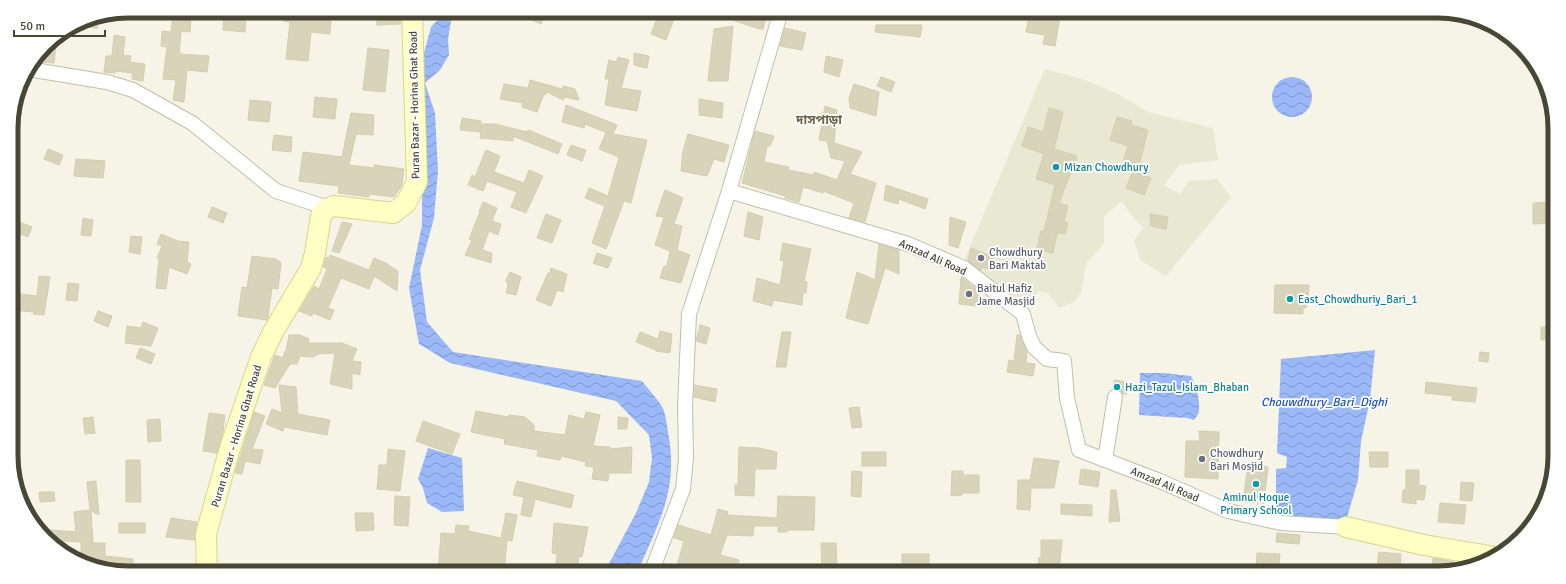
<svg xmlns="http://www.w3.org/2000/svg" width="1566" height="584" viewBox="0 0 1566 584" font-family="Signika,'Noto Sans Bengali',sans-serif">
	<defs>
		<pattern id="water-waves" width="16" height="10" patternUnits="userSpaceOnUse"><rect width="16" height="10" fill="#9bb9f8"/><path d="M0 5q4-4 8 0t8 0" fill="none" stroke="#8098ca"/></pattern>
	</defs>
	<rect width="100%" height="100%" fill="#f5f4e6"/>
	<path fill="#e9e8d3" d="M1045,69L1082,79L1118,94L1148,112L1213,128L1218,160L1179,165L1164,185L1180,194L1189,181L1217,179L1231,197L1166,276L1140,260L1134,240L1143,228L1129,212L1122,201L1104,216V244L1086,263L1081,293L1074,302L1059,308L1048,293L1038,291L1027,306L964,261Z"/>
	<g fill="url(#water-waves)">
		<path d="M446,11H459L452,15L448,39L449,55L440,70L425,83L435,113L438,171L434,218L420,270L427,322L453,352L642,381C648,389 661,402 664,411C666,418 667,425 668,432C679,489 659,522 637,573H604L636,513L649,482L652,458L649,435L616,401L450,363L419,344L409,288L422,225V166L416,83L431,27Z"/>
		<circle cx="1292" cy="97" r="20"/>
		<path d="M1375,350L1370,400L1361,441L1358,480L1346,521L1276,514V469L1286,468L1287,457L1277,453L1281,359Z"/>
		<path d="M1140,373H1164L1191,376C1197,386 1200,401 1199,412C1198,415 1195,418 1194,420L1187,418L1139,415Z"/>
		<path d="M428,448L462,458L464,511L442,512L427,503L423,488L418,479Z"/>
	</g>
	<g fill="#d8d4ba" stroke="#d3ceac">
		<path d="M224,11L246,12L245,32L223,30Z"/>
		<path d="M284,11H306V16L331,19L330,34L311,32L308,61L286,59L290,22L283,21Z"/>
		<path d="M377,11H401V24L377,25Z"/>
		<path d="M510,11H538L545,14L541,24Z"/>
		<path d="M660,11H677L666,40L651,34Z"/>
		<path d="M712,11H757L767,14L763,29H759L712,13Z"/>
		<path d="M1030,11H1061L1055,46L1043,44L1045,35L1026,32Z"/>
		<path d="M173,14L191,16L190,32L181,31L179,54L209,56L207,72L187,70L184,102L173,100L176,80L163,79L167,47L161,46L162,31L171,32Z"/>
		<path d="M98,17L97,28L86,27L87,19Z"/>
		<path d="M876,25H922L920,37L875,32Z"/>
		<path d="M733,26L728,81H708L714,29Z"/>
		<path d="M785,28L806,33L802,50L780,46Z"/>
		<path d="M114,35L125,37L123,55L131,56L130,62L145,64L143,81L132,79L133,73L115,71V73L104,72L106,56H112Z"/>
		<path d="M47,45L56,46L54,63L44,62Z"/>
		<path d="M368,48L389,50L385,92L363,90Z"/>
		<path d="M634,53L649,56L647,68L634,65Z"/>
		<path d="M826,56L843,60L839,77L824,72Z"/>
		<path d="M618,57L629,60L621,88L641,91L637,111L605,105L609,79H605L609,60L616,62Z"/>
		<path d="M881,77L895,82L891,92L877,86Z"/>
		<path d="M530,80L562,89L563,86L575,89L579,100L564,97L563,100L547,92L546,95L544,94L537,112L522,107L523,103L500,99L504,84L528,88Z"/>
		<path d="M854,84L879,92L876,116L850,108L849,98Z"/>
		<path d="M315,97L337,99L335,119L313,117Z"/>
		<path d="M699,99L723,103L722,118L699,115Z"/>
		<path d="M250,100L271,102L269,122L248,120Z"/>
		<path d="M566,105L617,125L613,134L647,140L631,203L624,201L606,249L592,243L605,206L585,198L589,188L608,196L619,157L599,149L606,133L610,134L585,124L584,128L562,122Z"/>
		<path d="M825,106L837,110L834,142H832L862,152L850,174L876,183L865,222L849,218L854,203L823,191V193L803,187L799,202L785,198V196L742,183L755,131L774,136L770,146H767L764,162L789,167L788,170L814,175V172L837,180L845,161L831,158L827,141L819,140Z"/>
		<path d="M1049,108L1063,112L1054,149L1077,156L1059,203L1068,206L1064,222L1068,223L1065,234L1057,233L1053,253L1037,249L1041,231H1044L1055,185L1036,179L1044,154L1022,146L1028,127L1043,132Z"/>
		<path d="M351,113L374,115L373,135L356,134L349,165L374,168V165L404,169L402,185L394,197L369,194V197L338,193L339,186L299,181L303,152L342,157Z"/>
		<path d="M1117,117L1132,121L1131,125L1148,130L1139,166L1123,162L1128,146L1110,140Z"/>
		<path d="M462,118L481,121L480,132L460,130Z"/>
		<path d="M482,124H495L527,132L528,130L562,144L558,154L513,136V141L480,138Z"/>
		<path d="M688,134L729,145L724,162L714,159L707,176L681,171L683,151Z"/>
		<path d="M274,135L292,137L291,152L272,150Z"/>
		<path d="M571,145L586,150L582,161L567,155Z"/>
		<path d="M48,149L63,155L59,165L44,159Z"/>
		<path d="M486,150L500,156L494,172L524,183L529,170L543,176L526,213L511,207L517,192L487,181L483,191L468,185L472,175L475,177Z"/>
		<path d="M76,159L105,161L103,178L74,176Z"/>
		<path d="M1133,171L1151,178L1144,195L1126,188Z"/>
		<path d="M886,185L928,199L925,209L899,199L898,204L884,200Z"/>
		<path d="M665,190L683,198L674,224L682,226L677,250L690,255L681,283L660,278L664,266H667L670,251L655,245L664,217L656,216Z"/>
		<path d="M483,202L497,208L492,221L501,224L498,235L489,231L482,250L492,253L491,263L465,255L472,240L469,239L480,212H479Z"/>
		<path d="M1554,202V223L1533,224V203Z"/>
		<path d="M212,207L227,213L223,223L208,217Z"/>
		<path d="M748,212L763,217L759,240L744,236Z"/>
		<path d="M546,214L561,220L552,243L537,238Z"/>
		<path d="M1150,214L1168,217L1166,229L1151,226Z"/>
		<path d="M950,217L966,222L958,248L949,245Z"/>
		<path d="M83,218L93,220L91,236L81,235Z"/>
		<path d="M17,221L32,227L28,237L13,231Z"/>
		<path d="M342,222L352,224L339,253L332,251Z"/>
		<path d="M161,234L178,241L189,242L187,262L191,264L187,274L169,267L166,289L156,288L159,259L157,258L162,246L157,244Z"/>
		<path d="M131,236L142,237L140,254L129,252Z"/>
		<path d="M783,243L811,249L804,281L807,282L806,293H803L802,305L773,300L772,306L753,301L757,278L780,285L784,261L780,260Z"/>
		<path d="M879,244L899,250V274L885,268L868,324L846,318L857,272L875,280Z"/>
		<path d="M971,248L993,257L989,269L981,267V271L968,261Z"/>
		<path d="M597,253L612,258L608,268L593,263Z"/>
		<path d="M330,255L369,270L374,258L388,264V265L398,271L397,291L374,276L369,289L341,278L328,308L334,310L330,320L313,313L312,316L299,311L314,286L319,289L327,269L323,267L326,257L329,258Z"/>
		<path d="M252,256L276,259L281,263L278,289L272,288L268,317L267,320L238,316L242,287L247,288Z"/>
		<path d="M551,268L567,274L563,292L557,290L551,306L536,300L548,273H550Z"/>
		<path d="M510,272L521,277L516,295L506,293L508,285L506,280Z"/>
		<path d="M39,276L50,277L44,315L33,314L34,312L12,310V293L37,296Z"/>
		<path d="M961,277L979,291L978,306L959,304Z"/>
		<path d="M68,283L79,284L77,301L66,300Z"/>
		<path d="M1275,285H1309L1308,300L1307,299L1306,308L1303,307V314L1274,313Z"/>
		<path d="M98,311L112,316L108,327L94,321Z"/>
		<path d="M143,322L158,328L151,346L125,343L127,326L141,328Z"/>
		<path d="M700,325L710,328L706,344L696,341Z"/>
		<rect x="1541" y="327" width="10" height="13"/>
		<path d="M660,331L672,334L670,353L656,351V350L636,342L640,332L658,339Z"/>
		<path d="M782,332H791L786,367H776Z"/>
		<path d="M289,335H300L309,339L308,343H342L357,349L352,361L361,362L360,375L352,373V389L330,384L335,353L318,354L314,357L300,356L297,364H290L275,388L264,385L275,355L283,358L285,351H286Z"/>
		<path d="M1017,335H1020L1027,351L1026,363L1035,364L1033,376L1007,372L1009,360L1014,361Z"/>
		<path d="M140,348L155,354L151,364L136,358Z"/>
		<path d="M1480,352L1489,353L1488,362L1479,361Z"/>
		<path d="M1114,380L1127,382V394H1123L1120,390L1114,389Z"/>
		<path d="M1426,382L1477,388L1475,402L1452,400L1453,396L1425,393Z"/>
		<path d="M279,385L296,387L298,414L330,420L327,435L284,427L283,431L266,424L272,409L282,413Z"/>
		<path d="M694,385L717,389L715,402L694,397Z"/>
		<path d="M859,407L862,427L852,428L849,408Z"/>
		<path d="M476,411L508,417L509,415L525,417L534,425V431L565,435L569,415L584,419L586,412L600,415L593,446L610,447V449L632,447L631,473H609L608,481L592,479L594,467L585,466L586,462L561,456L560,460L537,456L538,450L504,444L505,439L471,432Z"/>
		<path d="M254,412L265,416L252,449L263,450L260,464L245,461L242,474L235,473Z"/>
		<path d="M209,413L225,415L223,432L217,453L203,451Z"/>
		<path d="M93,417L95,433L85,434L83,418Z"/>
		<path d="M618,417L628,418L627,429H618Z"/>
		<path d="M160,419L161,441L148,442L147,420Z"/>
		<path d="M423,421L460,434L452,454L416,441Z"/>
		<path d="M1199,431L1219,432L1218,479L1185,477L1186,441H1200Z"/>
		<path d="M739,447L759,448L777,452L776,469H755L754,496L735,495V485H738Z"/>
		<path d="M388,449L405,451L400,491L377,489L379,465H387Z"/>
		<rect x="862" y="452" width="24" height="14"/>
		<path d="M1369,452H1388V467H1370Z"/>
		<path d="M1034,458L1059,461L1054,488H1031L1030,510L1017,509L1018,480H1030Z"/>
		<path d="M126,460H140L141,502H126Z"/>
		<path d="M1248,464L1268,467L1264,503L1243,502Z"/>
		<path d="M1081,469L1100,472L1098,487L1079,484Z"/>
		<path d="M1406,470H1419V485L1426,486L1424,500L1416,499V504L1402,502L1403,490H1406Z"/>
		<path d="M852,471L862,472L861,497L851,496Z"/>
		<path d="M952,471H963V475H979V493H962V495L951,496Z"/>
		<path d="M96,481L99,515L91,511L93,543H105V556L133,559V573L94,567V565H88L81,560V542L50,540L51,530L76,532L74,512L90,510L87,482Z"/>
		<path d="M517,481L574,495L571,508L535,499L531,517L521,515L524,497L513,495Z"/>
		<path d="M1461,482L1474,483L1472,501L1460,500Z"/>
		<path d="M1111,490H1116L1120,521L1109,522Z"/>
		<path d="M39,492H54L55,501L40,502Z"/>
		<path d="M395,496L410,497L408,526L394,525Z"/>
		<path d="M778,496L815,497L814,530H787V532H778V526H754L753,536L727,535L720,555L739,560L735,573H729L707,567L705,573H678L679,569L676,568L684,541L674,538L678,525L711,535L718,509L728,512L727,515L777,518Z"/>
		<path d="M1440,503L1466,505L1464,524L1438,522Z"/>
		<path d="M1061,504L1092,505V516L1061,514Z"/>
		<path d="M355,513H373L374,530L356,531Z"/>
		<path d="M506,513L517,515L512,541L507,540L504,573L471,571V573H438L441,533L455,534L456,525L469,526L468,531L501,538Z"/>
		<path d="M171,518L197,522L195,531V540L166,537Z"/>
		<rect x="119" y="523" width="26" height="10"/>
		<path d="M554,523L588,527L582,557L579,556L577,573H555L557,554L552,553Z"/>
		<path d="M1277,533L1300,535L1299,544L1276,542Z"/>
		<path d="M1041,540H1062L1059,572L1038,571L1039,557L1041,558Z"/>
		<path d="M821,543H836L837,571H822Z"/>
		<path d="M1379,552L1401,554L1400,567L1387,566L1386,573H1376Z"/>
		<path d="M1257,553L1280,554L1278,573H1256Z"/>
		<rect x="902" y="554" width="27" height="19"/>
		<path d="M1433,558L1454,562L1453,570L1446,573H1432Z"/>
	</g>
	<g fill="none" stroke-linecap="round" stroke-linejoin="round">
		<defs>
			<g id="street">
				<path d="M781,11L729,191L908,244L964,268L1023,314L1029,336L1034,347L1047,359L1064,361L1067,398L1079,450L1160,481L1228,511L1281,523L1346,527"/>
				<path d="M28,69L107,82L133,90L192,123L276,191L328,208"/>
				<path d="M1105,460L1115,397"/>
				<path d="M651,573L683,489L686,458L685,406L689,314L729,191"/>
			</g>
			<g id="secondary">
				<path d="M1346,527L1424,545L1490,556"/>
				<path d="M207,573L206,534L230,448L261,357L273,332L311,268L315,253L321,216C324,209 328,208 334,206L393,213L406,203L417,182L412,11"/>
			</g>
		</defs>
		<use href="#street" stroke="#c1bfa7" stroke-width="16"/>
		<use href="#secondary" stroke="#d6d68e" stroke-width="22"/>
		<use href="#street" stroke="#fff" stroke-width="14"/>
		<use href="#secondary" stroke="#feffc5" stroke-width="20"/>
	</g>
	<g fill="#0f9aa8" stroke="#fff" stroke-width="1.5">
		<circle cx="1056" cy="167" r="4"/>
		<circle cx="1290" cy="299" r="4"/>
		<circle cx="1117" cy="387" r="4"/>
		<circle cx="1256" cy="484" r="4"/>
	</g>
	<g fill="#6b7280" stroke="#fff" stroke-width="1.5">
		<circle cx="981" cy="258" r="4"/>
		<circle cx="969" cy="294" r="4"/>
		<circle cx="1202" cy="459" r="4"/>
	</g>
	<g text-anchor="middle" stroke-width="3.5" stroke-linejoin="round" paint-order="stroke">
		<g font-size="11" fill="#484634" stroke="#fff">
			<text transform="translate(414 105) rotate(-91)" y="4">Puran Bazar - Horina Ghat Road</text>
			<text transform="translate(933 257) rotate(24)" y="4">Amzad Ali Road</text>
			<text transform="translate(236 436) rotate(-73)" y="4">Puran Bazar - Horina Ghat Road</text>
			<text transform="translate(1165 484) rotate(23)" y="4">Amzad Ali Road</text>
		</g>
		<g font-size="11" fill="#0d838f" stroke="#fff" text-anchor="start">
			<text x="1064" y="171">Mizan Chowdhury</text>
			<text x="1298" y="303">East_Chowdhuriy_Bari_1</text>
			<text x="1125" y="391">Hazi_Tazul_Islam_Bhaban</text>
			<text x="1256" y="501" text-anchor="middle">Aminul Hoque<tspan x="1256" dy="13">Primary School</tspan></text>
		</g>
		<g font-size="11" fill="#5b616d" stroke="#fff" text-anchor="start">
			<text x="989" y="256">Chowdhury<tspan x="989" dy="13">Bari Maktab</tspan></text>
			<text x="977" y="292">Baitul Hafiz<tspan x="977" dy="13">Jame Masjid</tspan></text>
			<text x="1210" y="457">Chowdhury<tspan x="1210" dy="13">Bari Mosjid</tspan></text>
		</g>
		<g font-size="12" font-style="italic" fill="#2153c0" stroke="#fff">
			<text x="1324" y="406">Chouwdhury_Bari_Dighi</text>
		</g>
		<g font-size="13" font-weight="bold" fill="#6c674a" stroke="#fff">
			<text x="819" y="124">দাসপাড়া</text>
		</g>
	</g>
	<path d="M0 0H1566V584H0ZM128 18H1438A110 110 0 0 1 1548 128V456A110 110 0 0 1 1438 566H128A110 110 0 0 1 18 456V128A110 110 0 0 1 128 18Z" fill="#fff" fill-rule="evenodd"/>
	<path fill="none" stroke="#484634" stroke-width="5" d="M128 18H1438A110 110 0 0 1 1548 128V456A110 110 0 0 1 1438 566H128A110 110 0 0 1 18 456V128A110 110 0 0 1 128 18Z"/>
	<path d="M14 30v6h91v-6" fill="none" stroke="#484634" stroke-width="2"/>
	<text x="20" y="30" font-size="12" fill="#484634" stroke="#ffffff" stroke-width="3" paint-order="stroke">50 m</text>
</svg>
